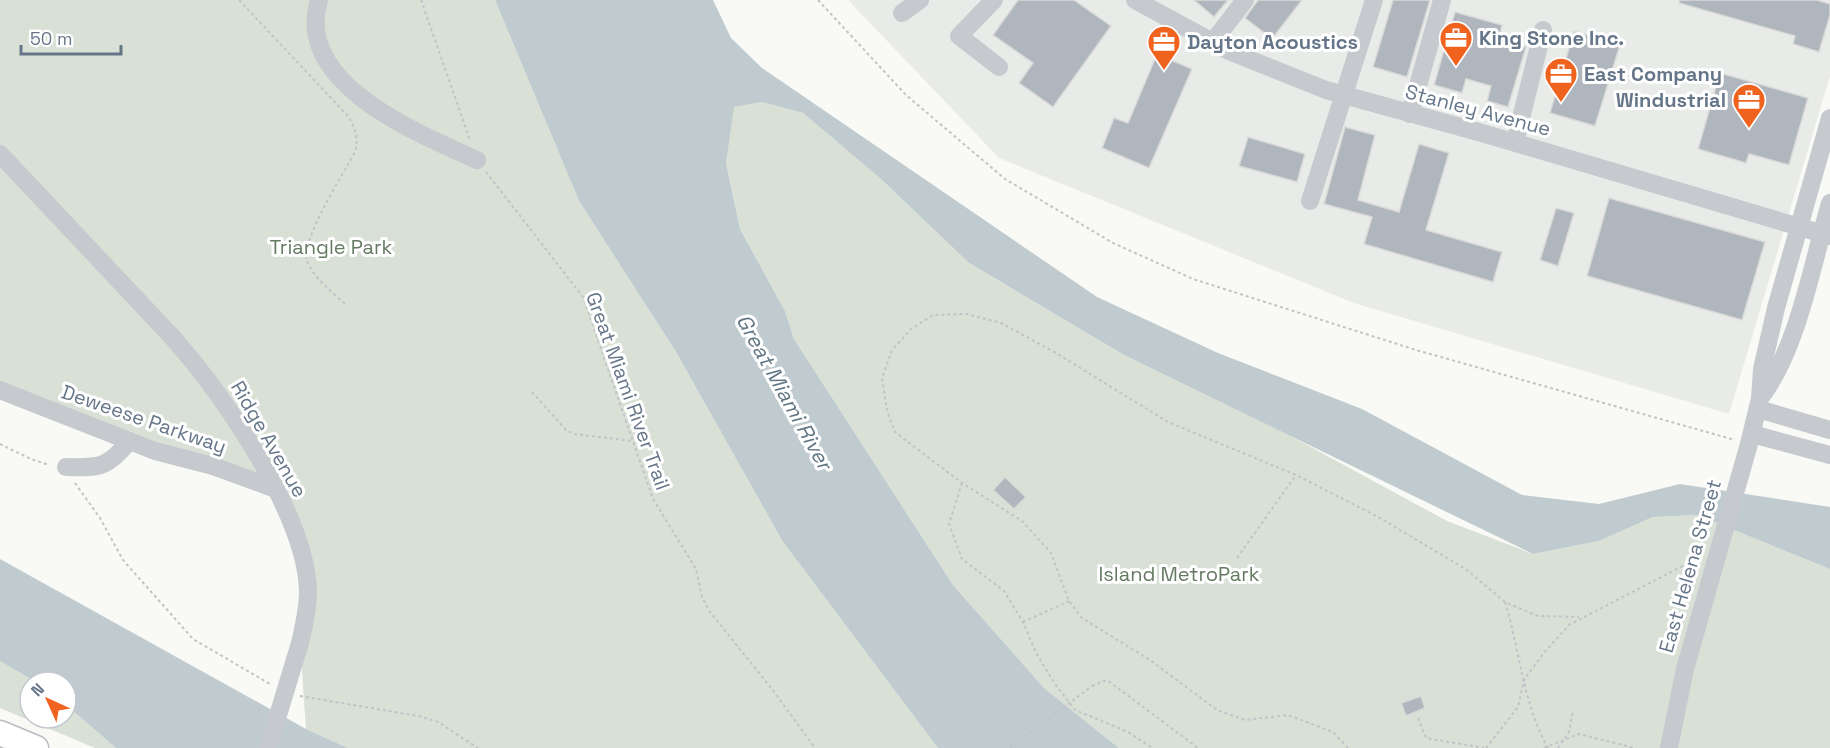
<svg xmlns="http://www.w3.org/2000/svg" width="1830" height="748" viewBox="0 0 1830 748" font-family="'Space Grotesk',sans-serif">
	<rect width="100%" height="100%" fill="#f9f9f6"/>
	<path fill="#e9ebe9" d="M848,0H1830V76L1729,414L1354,303L999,158Z"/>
	<g fill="#d9e1d7">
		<path d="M0,0H495L579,201L676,352L783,542L938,748H348L306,729L300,643L308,593L273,488L0,390Z"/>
		<path d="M762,102L803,113L882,180L969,263L1124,355L1285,433L1447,521L1533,554L1599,541L1653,517L1697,515L1830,569V748H1119L1044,688L953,585L794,339L785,311L740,229L726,163L733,107Z"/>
		<path d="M0,661L36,682H30V718H66V705L116,748H95L0,708Z"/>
	</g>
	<g fill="#c0cbd0">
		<path d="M495,0H713L731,38L762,68L1097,297L1218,353L1362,409L1522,495L1599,504L1680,484L1830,507V569L1697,515L1653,517L1599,541L1533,554L1124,355L969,263L882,180L803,113L762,102L734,107L726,163L740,229L785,311L794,339L953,585L1044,688L1119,748H938L783,542L676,352L579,201Z"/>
		<path d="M0,559L306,729L348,748H116L66,705V682H36L0,661Z"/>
	</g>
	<g fill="#afb6bd" stroke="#dadbd8" stroke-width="1.5">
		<path d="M1018,0H1074L1111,26L1053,107L1019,83L1033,63L993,35Z"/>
		<path d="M1194,0H1228L1214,17Z"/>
		<path d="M1258,0H1302L1272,39L1245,18Z"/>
		<path d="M1393,0H1430L1407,77L1373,67Z"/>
		<path d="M1680,0H1817L1830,4V15L1819,52L1793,44L1795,36L1679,3Z"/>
		<path d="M1455,12L1502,25L1499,39L1526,47L1508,107L1487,101L1491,86L1466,79L1462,93L1434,85Z"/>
		<path d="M1574,31L1620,45L1595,126L1550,113Z"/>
		<path d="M1157,54L1192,69L1149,168L1102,148L1114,118L1128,123Z"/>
		<path d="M1720,73L1808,98L1789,165L1749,154L1746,163L1698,149Z"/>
		<path d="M1345,127L1375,135L1358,200L1399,212L1419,144L1449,153L1426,230L1502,252L1493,282L1364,244L1372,217L1324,204Z"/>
		<path d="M1248,137L1305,154L1297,182L1239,166Z"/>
		<path d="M1609,198L1765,242L1742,320L1587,276Z"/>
		<path d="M1556,208L1574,213L1558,266L1540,260Z"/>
		<path d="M1005,477L1026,497L1014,509L993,490Z"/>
		<path d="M1421,696L1425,708L1406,716L1401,703Z"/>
	</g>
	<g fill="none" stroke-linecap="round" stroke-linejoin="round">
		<defs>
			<path id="major" d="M0,733L36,748"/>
		</defs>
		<use href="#major" stroke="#b9bdc1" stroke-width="27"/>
		<g stroke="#c2c3c6" stroke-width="2" stroke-dasharray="3 3" stroke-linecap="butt">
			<path d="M239,0L347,115C355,126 359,138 355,152C344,173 300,241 307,261C313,278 335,294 347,306"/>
			<path d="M421,0L470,140"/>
			<path d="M818,0L906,95L1005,179L1113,243L1193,279L1416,350L1735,440"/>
			<path d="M486,172L583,297L653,499L696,569L702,597L710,612L772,689L815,748"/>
			<path d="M532,392L566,430L574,434L633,441"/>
			<path d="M0,444L31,459L49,465"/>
			<path d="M75,483L100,518L123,560L193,639L270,684"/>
			<path d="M962,483L949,524L962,559L1004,591L1023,622L1036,653L1055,684L1075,710L1128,732L1152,748"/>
			<path d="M1237,558L1296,475"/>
			<path d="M1505,602C1520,651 1523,704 1548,748"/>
			<path d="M1023,622L1069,601"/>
			<path d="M1092,686L1107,680L1198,748"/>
			<path d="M300,696L419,716L438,722L478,748"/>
			<path d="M1418,718L1426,738L1484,748"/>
			<path d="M1348,748L1333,732L1288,715L1245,720L1217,710L1150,660L1082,618L1069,601L1051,553L1022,521L962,483L895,432L887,411L882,378L892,350L911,329L933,315L966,314L1001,323L1056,353L1168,422L1296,475L1380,518L1467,570L1505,602L1538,616L1579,617"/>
			<path d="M1486,748L1518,707L1524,680L1543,654L1569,625L1700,557"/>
			<path d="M1544,748L1579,734L1635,748"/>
			<path d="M1558,748L1569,732L1573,711"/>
		</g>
		<g stroke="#c6c9ce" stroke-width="18">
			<path d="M319,0C293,84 418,133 477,160"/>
			<path d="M994,0L959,36L999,67"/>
			<path d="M1135,0L1231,52L1326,90L1482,133L1830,236"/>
			<path d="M902,13L920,0"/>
			<path d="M1212,43L1245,0"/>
			<path d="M1410,114L1442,0"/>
			<path d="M1515,142L1543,30"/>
			<path d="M0,154L174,339C224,396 307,516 308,592C308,609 304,626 300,643"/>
			<path d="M1310,201L1374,0"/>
			<path d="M0,390L155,451L213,466L273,488"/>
			<path d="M1760,398C1797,352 1813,261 1830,203"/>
			<path d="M1758,409L1830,430"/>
			<path d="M1752,434L1830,455"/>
			<path d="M66,467C99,468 108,468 129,441"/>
			<path d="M1669,748L1685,669L1749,444L1760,398L1762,369L1776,308L1830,118"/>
		</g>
		<use href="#major" stroke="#fff" stroke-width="24"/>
		<path stroke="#c2c3c6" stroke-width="2" stroke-dasharray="3 3" stroke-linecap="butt" d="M1010,748L1092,686"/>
		<path stroke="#c6c9ce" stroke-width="18" d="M268,748L300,643"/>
	</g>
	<defs>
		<symbol id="office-pin" viewBox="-11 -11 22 30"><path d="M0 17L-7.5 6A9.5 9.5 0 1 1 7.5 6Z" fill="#f0631f" stroke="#fff"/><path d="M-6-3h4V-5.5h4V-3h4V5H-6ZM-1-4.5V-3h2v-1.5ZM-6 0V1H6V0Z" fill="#fff"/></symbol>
	</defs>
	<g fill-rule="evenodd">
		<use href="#office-pin" x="1437" y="19" width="38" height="52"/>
		<use href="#office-pin" x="1145" y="23" width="38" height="52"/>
		<use href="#office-pin" x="1542" y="55" width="38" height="52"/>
		<use href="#office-pin" x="1730" y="81" width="38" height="52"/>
	</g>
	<g text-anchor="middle" stroke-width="6" stroke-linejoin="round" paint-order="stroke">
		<g font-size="20" font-weight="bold" fill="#667689" stroke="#fff" text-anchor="start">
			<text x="1479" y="45">King Stone Inc.</text>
			<text x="1187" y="49">Dayton Acoustics</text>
			<text x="1584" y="81">East Company</text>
			<text x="1726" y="107" text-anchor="end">Windustrial</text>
		</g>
		<g font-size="20" fill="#667689" stroke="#fff">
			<text transform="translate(1478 110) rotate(15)" y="7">Stanley Avenue</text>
			<text transform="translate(628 391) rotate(70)" y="7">Great Miami River Trail</text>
			<text transform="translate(144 419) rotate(19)" y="7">Deweese Parkway</text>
			<text transform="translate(269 439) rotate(60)" y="7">Ridge Avenue</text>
			<text transform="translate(1690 566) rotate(-74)" y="7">East Helena Street</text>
		</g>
		<g font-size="20" fill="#647a61" stroke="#fff">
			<text x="331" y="254">Triangle Park</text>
			<text x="1179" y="581">Island MetroPark</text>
		</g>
		<g font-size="21" font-style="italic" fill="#627784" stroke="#fff">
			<text transform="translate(784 392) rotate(61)" y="7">Great Miami River</text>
		</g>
	</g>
	<g transform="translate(48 700) rotate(315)"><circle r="28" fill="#ffffff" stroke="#c2c8d0" stroke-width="1.5"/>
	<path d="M0-4.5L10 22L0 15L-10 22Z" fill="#f0631f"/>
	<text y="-9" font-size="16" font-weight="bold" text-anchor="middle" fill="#667689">N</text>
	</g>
	<path d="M21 45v9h100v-9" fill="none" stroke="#667689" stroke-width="3"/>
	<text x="30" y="45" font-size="18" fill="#667689" stroke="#ffffff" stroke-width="4.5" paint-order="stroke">50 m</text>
</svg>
